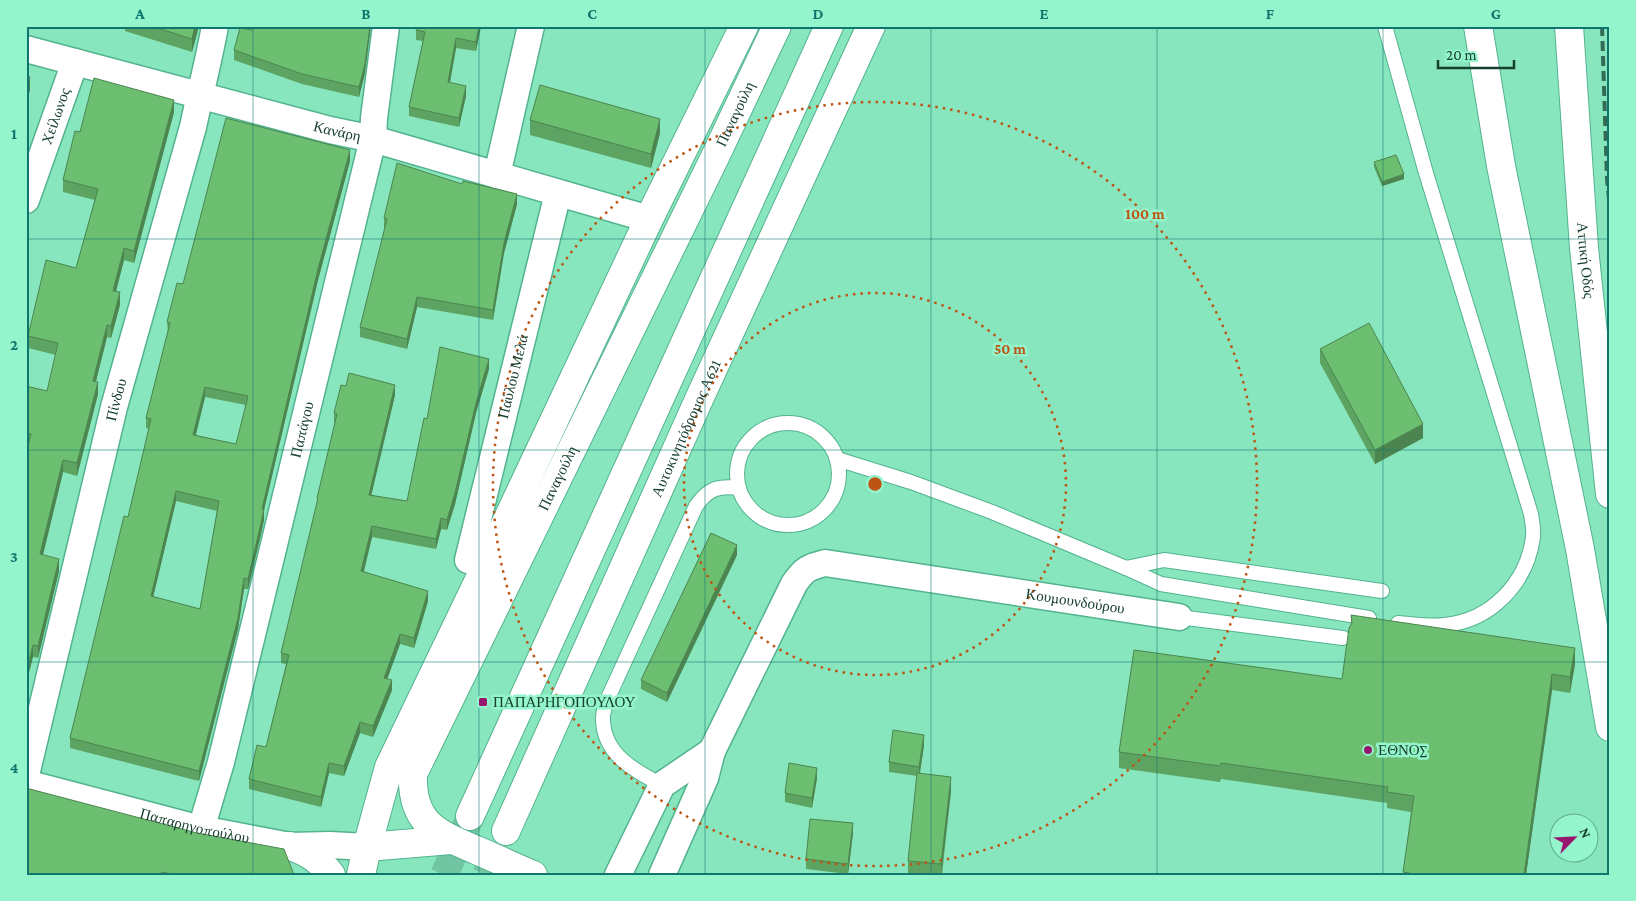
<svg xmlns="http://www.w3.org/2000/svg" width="1636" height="901" viewBox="0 0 1636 901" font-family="'Crimson Pro',serif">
	<rect width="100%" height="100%" fill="#87e6be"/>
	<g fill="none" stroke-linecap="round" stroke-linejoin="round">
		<g stroke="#71c5a2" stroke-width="28" stroke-dasharray="28 14" stroke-linecap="butt">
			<path d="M444,875L469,820"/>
			<path d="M486,875L506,831"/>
		</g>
		<defs>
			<g id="lane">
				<path d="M1385,26L1426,173L1531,514C1532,521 1534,530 1533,537C1527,583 1491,621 1444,625C1429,627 1413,624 1398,623"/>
				<circle cx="788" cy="474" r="51"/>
				<path d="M837,459L911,482L992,512L1126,568L1164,560L1382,591"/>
				<path d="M1126,568L1161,584L1369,618"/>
				<path d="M1179,617L1343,638"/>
				<path d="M662,785C635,771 604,755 603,720C602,713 606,705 608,698L696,506C708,489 718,485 739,488"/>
			</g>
			<g id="street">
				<path id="s1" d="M26,49L330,130L373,139L649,219"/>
				<path d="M497,175L531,26"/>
				<path id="s2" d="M26,200L75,62"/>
				<path id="s3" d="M468,560L558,193"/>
				<path id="s4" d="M26,775L114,407L193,127C200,93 209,60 215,26"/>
				<path id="s5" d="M26,783L201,829L290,846L330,845L367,847"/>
				<path id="s6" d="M201,829L221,762L373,139L374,118L386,26"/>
				<path d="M618,875L662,785L712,751"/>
				<path id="s7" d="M662,875L705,778L712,751L794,584C804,569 809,567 825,563L1179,617"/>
			</g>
			<g id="secondary">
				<path d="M290,846C308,852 320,860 331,875"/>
				<path d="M367,847L451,840"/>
				<path d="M361,875L367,847L389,767L478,582L649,219L744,26"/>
				<path id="s8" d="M533,875C514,867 495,858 476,850C436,833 411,823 413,774L714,159L777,26"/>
			</g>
			<g id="highway">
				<path d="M1478,26L1501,166L1580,549L1610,727"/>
				<path id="s9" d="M1569,26L1584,248L1610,494"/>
				<path d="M470,816L829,26"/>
				<path id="s10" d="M506,831L700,397L871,26"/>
			</g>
		</defs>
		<use href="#lane" stroke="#53b38e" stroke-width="16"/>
		<use href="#street" stroke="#53b38e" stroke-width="29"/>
		<use href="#secondary" stroke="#53b38e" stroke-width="30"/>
		<use href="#highway" stroke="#53b38e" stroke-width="30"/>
		<use href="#lane" stroke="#fff" stroke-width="14"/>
		<use href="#street" stroke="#fff" stroke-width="26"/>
		<use href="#secondary" stroke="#fff" stroke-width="28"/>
		<use href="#highway" stroke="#fff" stroke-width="28"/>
		<path stroke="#346b55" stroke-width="4" stroke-dasharray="10 5" stroke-linecap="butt" d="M1602,26L1607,179L1610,208"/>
	</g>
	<g fill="#5da361" fill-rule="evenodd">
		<path d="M122,26H199L192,52L125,31V28Z"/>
		<path d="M481,26L476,51L456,48L450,83L466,96L459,127L409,116V107L423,41L416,40V30Z"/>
		<path d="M252,30L365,73L359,97L302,84L234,60V50Z"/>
		<path d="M174,112L134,263L124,260L116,291L120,305L111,338L107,337L96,381L98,394L77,476L63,472L43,555L59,571L38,658L33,657L28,446L26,445V386L47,391L56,355L28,348V336L76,268L95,200L63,192V180L80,132Z"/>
		<path d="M530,120L660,133L651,168L530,135Z"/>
		<path d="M350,161L318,280L264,510V520L261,534L248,589H244L238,629L199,781L70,748V738L128,517L149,429L146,428V418L168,332L167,322L183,284ZM205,397L246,405L236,444L196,435ZM176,501L217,511L200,609L153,597Z"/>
		<path d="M1374,162L1404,179L1382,186L1374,167Z"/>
		<path d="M517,204L504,253L493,320L417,307L407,349L360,337V327L385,228H384V218Z"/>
		<path d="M1320,349L1423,438L1375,464L1320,363Z"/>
		<path d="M489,369L476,413L455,504L447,530L441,529L436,549L372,537L364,572L428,601L414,648L400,644L387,679L392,690L373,737L360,733L344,776L329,773L321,807L249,789V779L266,747L286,664L281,663V653L317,505V498L335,423H334V413L395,395L371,495L407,501L427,419Z"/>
		<path d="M737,555L667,702L641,689V680Z"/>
		<path d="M1351,615L1575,664L1570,693L1552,690L1526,875H1403L1411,812L1387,808V803L1221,779L1220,782L1119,768V752L1342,679L1351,624Z"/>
		<path d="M924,745L920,774L951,791L942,875H908V861L917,776L889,772V762Z"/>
		<path d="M817,778L812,808L785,802V793Z"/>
		<path d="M26,788L294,875H26Z"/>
		<path d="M853,833L848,874L806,869V859Z"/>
	</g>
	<g fill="#4c854f">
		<path d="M195,26H199L192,52V39Z"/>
		<path d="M370,26H371L365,73L359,97V87Z"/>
		<path d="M479,26H481L476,51V42Z"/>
		<path d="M456,38V48L448,92V82Z"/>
		<path d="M30,77V91L26,102V89Z"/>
		<path d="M466,86V96L459,127V118Z"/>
		<path d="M174,100V112L134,263V251Z"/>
		<path d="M660,119V133L651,168V154Z"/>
		<path d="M350,150V161L318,280L264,510V520L261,534L248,589V579L262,509L318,269Z"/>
		<path d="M1404,174V179L1382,186V182Z"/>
		<path d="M517,194V204L504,253L493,320V310L504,243Z"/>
		<path d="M124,248V260L113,303V291Z"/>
		<path d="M120,292V305L111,338V326Z"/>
		<path d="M417,297V307L407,349V339Z"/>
		<path d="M107,325V337L93,393V381Z"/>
		<path d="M489,359V369L476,413L455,504L447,530V520L476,403Z"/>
		<path d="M98,382V394L77,476V463Z"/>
		<path d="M395,385V395L369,505V495Z"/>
		<path d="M205,387V397L193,445V435Z"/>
		<path d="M1423,424V438L1375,464V450Z"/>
		<path d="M63,460V472L40,567V554Z"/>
		<path d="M176,491V501L151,606V596Z"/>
		<path d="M441,518V529L436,549V539Z"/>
		<path d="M372,526V537L361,581V571Z"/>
		<path d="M737,545V555L667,702V693Z"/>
		<path d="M59,559V571L38,658V646Z"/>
		<path d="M244,578V589L238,629L199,781V771Z"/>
		<path d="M428,591V601L414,648V638Z"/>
		<path d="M400,634V644L384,688V678Z"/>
		<path d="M33,645V657L26,685V673Z"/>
		<path d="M1575,648V664L1570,693V677Z"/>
		<path d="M1552,674V690L1526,875H1524Z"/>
		<path d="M392,680V690L373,737V726Z"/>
		<path d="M28,690V702L26,709V697Z"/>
		<path d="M360,722V733L344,776V766Z"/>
		<path d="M924,735V745L919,776V767Z"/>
		<path d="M329,763V773L321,807V797Z"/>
		<path d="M817,768V778L812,808V798Z"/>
		<path d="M951,777V791L941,875V864Z"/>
		<path d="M853,823V833L848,874V864Z"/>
	</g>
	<g fill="#6cbe71" stroke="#4c854f" fill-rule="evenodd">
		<path d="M151,26H195L192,39Z"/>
		<path d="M253,26H370L365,64L359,87L302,74L234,50L240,28L252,30Z"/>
		<path d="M417,26H479L476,42L456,38L448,82L466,86L459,118L409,107L425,32L416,30Z"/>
		<path d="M26,76L30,77L26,89Z"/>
		<path d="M94,78L174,100L134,251L124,248L113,291L120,292L111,326L107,325L93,381L98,382L77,463L63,460L40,554L59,559L38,646L33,645L26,673V454L31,434L26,433V386L47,391L58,343L28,336L46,260L76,268L98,189L63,180L75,131L80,132Z"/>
		<path d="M540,85L660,119L651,154L530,120Z"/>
		<path d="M226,118L350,150L318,269L262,509H264L261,523L248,579L244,578L238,618L199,771L70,738L124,516L128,517L151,419L146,418L170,323L167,322L177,283L183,284ZM205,387L248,396L236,444L193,435ZM176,491L219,501L200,609L151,596Z"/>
		<path d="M1396,155L1404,174L1382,182L1374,162Z"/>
		<path d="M397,163L462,184L463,181L517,194L504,243L493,310L417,297L407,339L360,327L387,219L384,218Z"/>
		<path d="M1369,323L1423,424L1375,450L1320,349Z"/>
		<path d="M440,347L489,359L476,403L455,493L447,520L441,518L436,539L372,526L361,571L428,591L414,638L400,634L384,678L392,680L373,726L360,722L344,766L329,763L321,797L249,779L257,745L266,747L289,655L281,653L318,498H317L337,414L334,413L341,385L346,386L349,373L395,385L369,495L407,501L424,418L427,419Z"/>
		<path d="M711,533L737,545L667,693L641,680Z"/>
		<path d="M1351,615L1575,648L1570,677L1552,674L1524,875H1420L1403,872L1414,796L1387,792L1388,787L1221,763L1220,766L1119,752L1134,650L1342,679L1349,628L1352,623Z"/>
		<path d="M893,730L924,735L919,767L889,762Z"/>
		<path d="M789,763L817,768L812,798L785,793Z"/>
		<path d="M917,773L951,777L941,864L908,861Z"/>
		<path d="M26,788L197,833L284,849L294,875H176L162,872L161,875H26Z"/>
		<path d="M810,819L853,823L848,864L806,859Z"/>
	</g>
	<path fill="none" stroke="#0f766e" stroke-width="1" stroke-opacity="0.55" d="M253,26V875M479,26V875M705,26V875M931,26V875M1157,26V875M1383,26V875M26,239H1610M26,450H1610M26,662H1610"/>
	<g fill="none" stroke="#be5413" stroke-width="2.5" stroke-dasharray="2.5 5">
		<circle cx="875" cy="484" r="191"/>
		<circle cx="875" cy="484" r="382"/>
	</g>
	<g fill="#97176e" stroke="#94f4cb" stroke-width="2">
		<rect x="478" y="697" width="10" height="10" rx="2.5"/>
		<circle cx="1368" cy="750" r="5"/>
	</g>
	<g text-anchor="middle" stroke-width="5" stroke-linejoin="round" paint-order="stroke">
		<g font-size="15" fill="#174030" stroke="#94f4cb">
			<text dy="5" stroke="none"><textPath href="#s8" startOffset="905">Παναγούλη</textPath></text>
			<text dy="5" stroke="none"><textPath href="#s2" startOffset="89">Χείλωνος</textPath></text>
			<text dy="5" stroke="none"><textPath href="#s1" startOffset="322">Κανάρη</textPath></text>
			<text dy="5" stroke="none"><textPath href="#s9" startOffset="235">Αττική Οδός</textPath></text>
			<text dy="5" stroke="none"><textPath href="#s3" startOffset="189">Παύλου Μελά</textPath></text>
			<text dy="5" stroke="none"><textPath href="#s4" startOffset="386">Πίνδου</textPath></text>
			<text dy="5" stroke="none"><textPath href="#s10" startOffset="441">Αυτοκινητόδρομος Α621</textPath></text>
			<text dy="5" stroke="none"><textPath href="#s6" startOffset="412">Παπάγου</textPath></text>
			<text dy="5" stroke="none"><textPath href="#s8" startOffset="500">Παναγούλη</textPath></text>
			<text dy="5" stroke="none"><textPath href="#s7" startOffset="612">Κουμουνδούρου</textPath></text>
			<text dy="5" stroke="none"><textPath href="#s5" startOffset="174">Παπαρηγοπούλου</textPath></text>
		</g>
		<g font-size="15" fill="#174030" stroke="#94f4cb" text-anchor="start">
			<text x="493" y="707">ΠΑΠΑΡΗΓΟΠΟΥΛΟΥ</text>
			<text x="1378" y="755">ΕΘΝΟΣ</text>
		</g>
	</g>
	<circle cx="875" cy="484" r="8" fill="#be5413" stroke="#94f4cb" stroke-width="2.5"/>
	<g font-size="15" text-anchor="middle" font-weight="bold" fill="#be5413" stroke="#94f4cb" stroke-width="5" stroke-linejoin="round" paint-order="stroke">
		<text x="1145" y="219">100 m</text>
		<text x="1010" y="354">50 m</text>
	</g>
	<rect width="1636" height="901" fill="none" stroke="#94f4cb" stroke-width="55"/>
	<g transform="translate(1574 838) rotate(66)"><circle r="24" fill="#94f4cb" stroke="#62ac8d"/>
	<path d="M0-4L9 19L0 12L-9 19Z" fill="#97176e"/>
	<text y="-8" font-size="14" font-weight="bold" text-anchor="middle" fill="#174030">N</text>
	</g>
	<path d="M1438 60v8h76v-8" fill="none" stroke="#174030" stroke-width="2.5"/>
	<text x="1446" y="60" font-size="15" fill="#174030" stroke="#94f4cb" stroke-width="4" paint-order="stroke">20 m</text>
	<rect x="28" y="28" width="1580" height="846" fill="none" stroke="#0f766e" stroke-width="2"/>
	<g font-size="16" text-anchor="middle" font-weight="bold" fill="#0f766e">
		<text x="140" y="19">A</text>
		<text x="366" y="19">B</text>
		<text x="592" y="19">C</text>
		<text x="818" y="19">D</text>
		<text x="1044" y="19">E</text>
		<text x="1270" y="19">F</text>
		<text x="1496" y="19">G</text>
		<text x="14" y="139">1</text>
		<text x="14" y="350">2</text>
		<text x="14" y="562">3</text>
		<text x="14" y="773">4</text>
	</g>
</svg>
